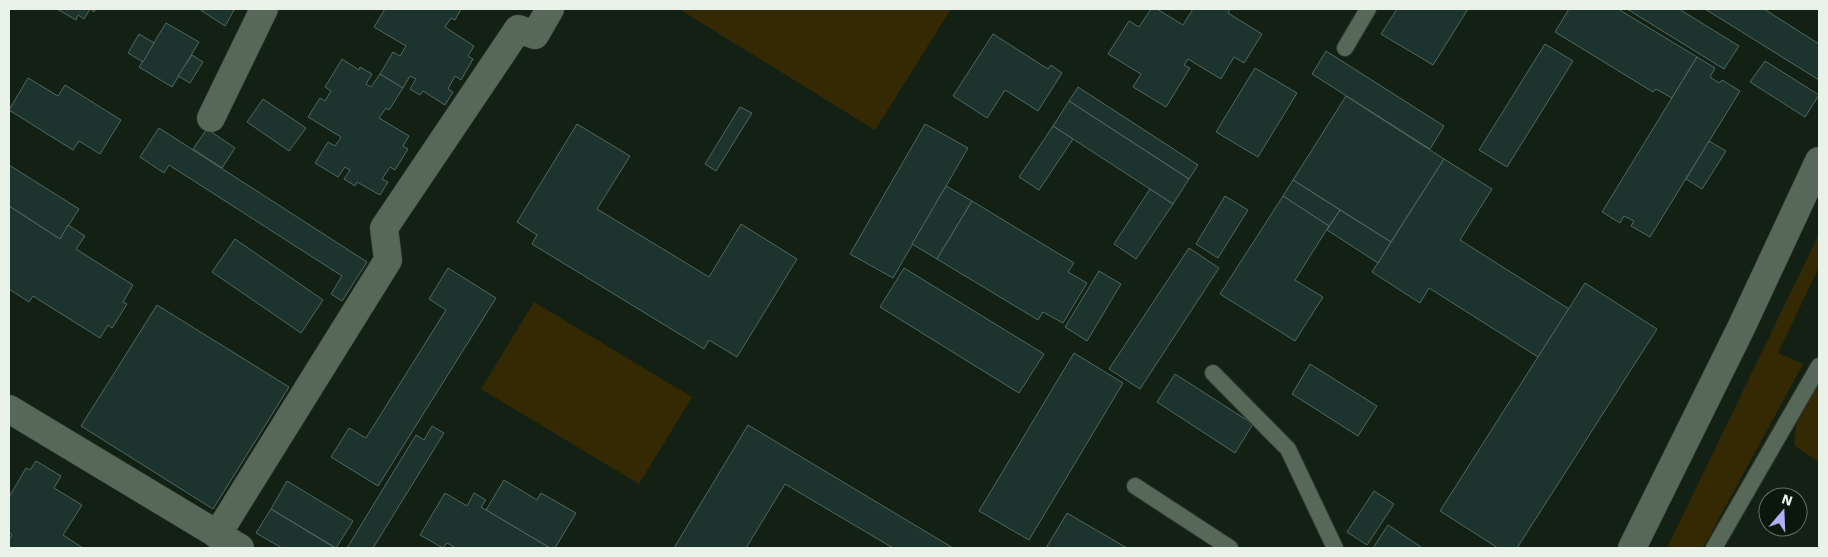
<svg xmlns="http://www.w3.org/2000/svg" width="1828" height="557" viewBox="0 0 1828 557" font-family="'Work Sans',sans-serif">
	<rect width="100%" height="100%" fill="#132114"/>
	<g fill="#352903">
		<path d="M679,9H951L875,130Z"/>
		<path d="M1819,234V267L1778,353L1803,364L1703,548H1667Z"/>
		<path d="M534,302L692,397L639,484L481,389Z"/>
		<path d="M1819,382V462L1795,446C1792,421 1807,403 1819,382Z"/>
	</g>
	<g fill="#1d342e" stroke="#506961">
		<path d="M57,9H96L94,12L90,9L84,19L78,15L76,20Z"/>
		<path d="M199,9H232L234,10L225,26Z"/>
		<path d="M385,9H461L455,20L451,18L445,27L474,46L468,56L473,59L461,80L455,76L448,89L453,92L445,105L423,91L420,95L410,89L416,79L410,76L403,88L380,74L393,52L400,56L406,46L374,27Z"/>
		<path d="M1151,9H1157L1183,25L1193,9H1230L1228,13L1262,34L1244,63L1234,57L1221,79L1188,59L1184,65L1190,68L1166,107L1133,87L1141,74L1108,54L1129,21L1139,27Z"/>
		<path d="M1397,9H1468L1433,65L1381,34Z"/>
		<path d="M1569,9H1618L1697,57L1672,98L1656,89L1653,92L1555,32Z"/>
		<path d="M1627,9H1679L1739,46L1724,69Z"/>
		<path d="M1705,9H1764L1819,44V80Z"/>
		<path d="M166,23L199,42L172,87L139,67Z"/>
		<path d="M139,34L154,43L143,62L128,53Z"/>
		<path d="M993,34L1048,69L1051,65L1062,73L1038,111L1005,90L987,118L953,96Z"/>
		<path d="M1545,44L1573,61L1507,167L1479,150Z"/>
		<path d="M1326,51L1444,126L1430,149L1312,74Z"/>
		<path d="M192,55L203,62L190,83L178,76Z"/>
		<path d="M1697,57L1715,68L1710,77L1719,83L1722,80L1740,91L1650,237L1631,226L1634,221L1624,216L1620,223L1602,212Z"/>
		<path d="M342,59L359,70L360,67L372,74L366,84L371,87L380,74L403,88L389,110L386,108L379,118L409,136L403,146L408,149L395,170L390,167L382,179L388,182L380,195L357,182L355,186L344,179L350,170L345,167L338,177L315,163L328,142L335,146L341,137L308,117L320,98L325,101L331,91L325,87Z"/>
		<path d="M1765,61L1819,95L1805,117L1750,82Z"/>
		<path d="M1255,68L1297,93L1258,157L1216,132Z"/>
		<path d="M28,78L58,96L65,85L121,120L100,154L79,141L73,150L9,110Z"/>
		<path d="M1078,87L1198,165L1189,179L1069,101Z"/>
		<path d="M1346,96L1444,159L1391,242L1293,180Z"/>
		<path d="M263,99L306,128L289,151L247,122Z"/>
		<path d="M1069,101L1189,179L1173,204L1053,126Z"/>
		<path d="M740,107L752,113L716,171L705,164Z"/>
		<path d="M577,124L630,156L597,209L709,277L741,224L797,259L737,357L709,340L704,349L532,244L537,235L517,222Z"/>
		<path d="M925,124L968,148L893,278L850,254Z"/>
		<path d="M1053,126L1073,139L1039,190L1019,177Z"/>
		<path d="M159,128L367,262L342,301L331,294L342,276L169,165L164,173L140,157Z"/>
		<path d="M207,129L235,148L222,168L193,149Z"/>
		<path d="M1709,141L1726,151L1702,189L1686,179Z"/>
		<path d="M1444,159L1492,189L1460,240L1569,309L1538,357L1429,288L1420,303L1372,272Z"/>
		<path d="M9,165L79,209L60,239L9,206Z"/>
		<path d="M1293,180L1340,210L1329,226L1283,196Z"/>
		<path d="M946,186L972,201L937,259L912,244Z"/>
		<path d="M1150,189L1173,204L1136,259L1114,244Z"/>
		<path d="M1225,196L1248,210L1218,258L1196,244Z"/>
		<path d="M1283,196L1329,226L1295,280L1323,297L1295,341L1220,294Z"/>
		<path d="M972,201L1074,263L1068,272L1087,283L1063,323L1043,312L1038,320L937,259Z"/>
		<path d="M9,206L60,239L68,225L85,236L76,249L133,285L123,302L127,304L112,328L108,325L100,338L33,296L29,302L9,289Z"/>
		<path d="M1340,210L1391,242L1378,263L1327,230Z"/>
		<path d="M235,239L323,300L301,333L212,272Z"/>
		<path d="M1189,248L1219,268L1140,389L1109,369Z"/>
		<path d="M448,268L496,298L378,486L331,457L349,428L366,438L446,310L429,299Z"/>
		<path d="M904,268L1044,354L1019,393L880,307Z"/>
		<path d="M1099,271L1121,284L1087,341L1065,327Z"/>
		<path d="M1585,283L1657,329L1517,548H1498L1440,511Z"/>
		<path d="M157,305L289,387L213,509L81,426Z"/>
		<path d="M1074,353L1123,383L1029,540L979,511Z"/>
		<path d="M1310,364L1377,406L1358,436L1292,394Z"/>
		<path d="M1175,374L1253,424L1235,453L1157,402Z"/>
		<path d="M748,425L953,548H893L785,484L746,548H674Z"/>
		<path d="M432,426L444,433L373,548H347L416,435L424,440Z"/>
		<path d="M36,461L61,476L54,488L82,505L63,535L83,548H9V540L12,535L9,532V497L26,468L30,470Z"/>
		<path d="M504,480L537,500L541,493L576,513L555,548H550L486,510Z"/>
		<path d="M287,481L353,521L336,548L271,509Z"/>
		<path d="M1374,491L1394,504L1367,545L1347,532Z"/>
		<path d="M445,493L467,506L474,493L486,500L481,507L550,548H456L447,543L443,548L420,535Z"/>
		<path d="M271,509L335,548H282L256,533Z"/>
		<path d="M1067,513L1127,548H1046Z"/>
		<path d="M1388,525L1421,547L1420,548H1373Z"/>
	</g>
	<g fill="none" stroke-linecap="round" stroke-linejoin="round">
		<defs>
			<g id="lane">
				<path d="M1345,48L1368,9"/>
				<path d="M1213,373L1288,449L1335,548"/>
				<path d="M1135,486L1230,548"/>
				<path d="M1714,548L1819,366"/>
			</g>
			<g id="street">
				<path d="M211,118L264,9"/>
				<path d="M9,409L240,548"/>
				<path d="M217,535L388,260L384,228L518,29L535,35L550,9"/>
			</g>
			<path id="secondary" d="M1632,548L1741,328L1819,161"/>
		</defs>
		<use href="#lane" stroke="#2f3830" stroke-width="18"/>
		<use href="#street" stroke="#2f3830" stroke-width="29"/>
		<use href="#secondary" stroke="#2f3830" stroke-width="29"/>
		<use href="#lane" stroke="#576758" stroke-width="16"/>
		<use href="#street" stroke="#576758" stroke-width="28"/>
		<use href="#secondary" stroke="#576758" stroke-width="28"/>
	</g>
	<rect width="1828" height="557" fill="none" stroke="#e9f2e9" stroke-width="20"/>
	<g transform="translate(1783 512) rotate(19)"><circle r="24" fill="#0a170b" stroke="#636f64"/>
	<path d="M0-4L9 19L0 12L-9 19Z" fill="#b2adf9"/>
	<text y="-8" font-size="14" font-weight="bold" text-anchor="middle" fill="#e9f2e9">N</text>
	</g>
</svg>
